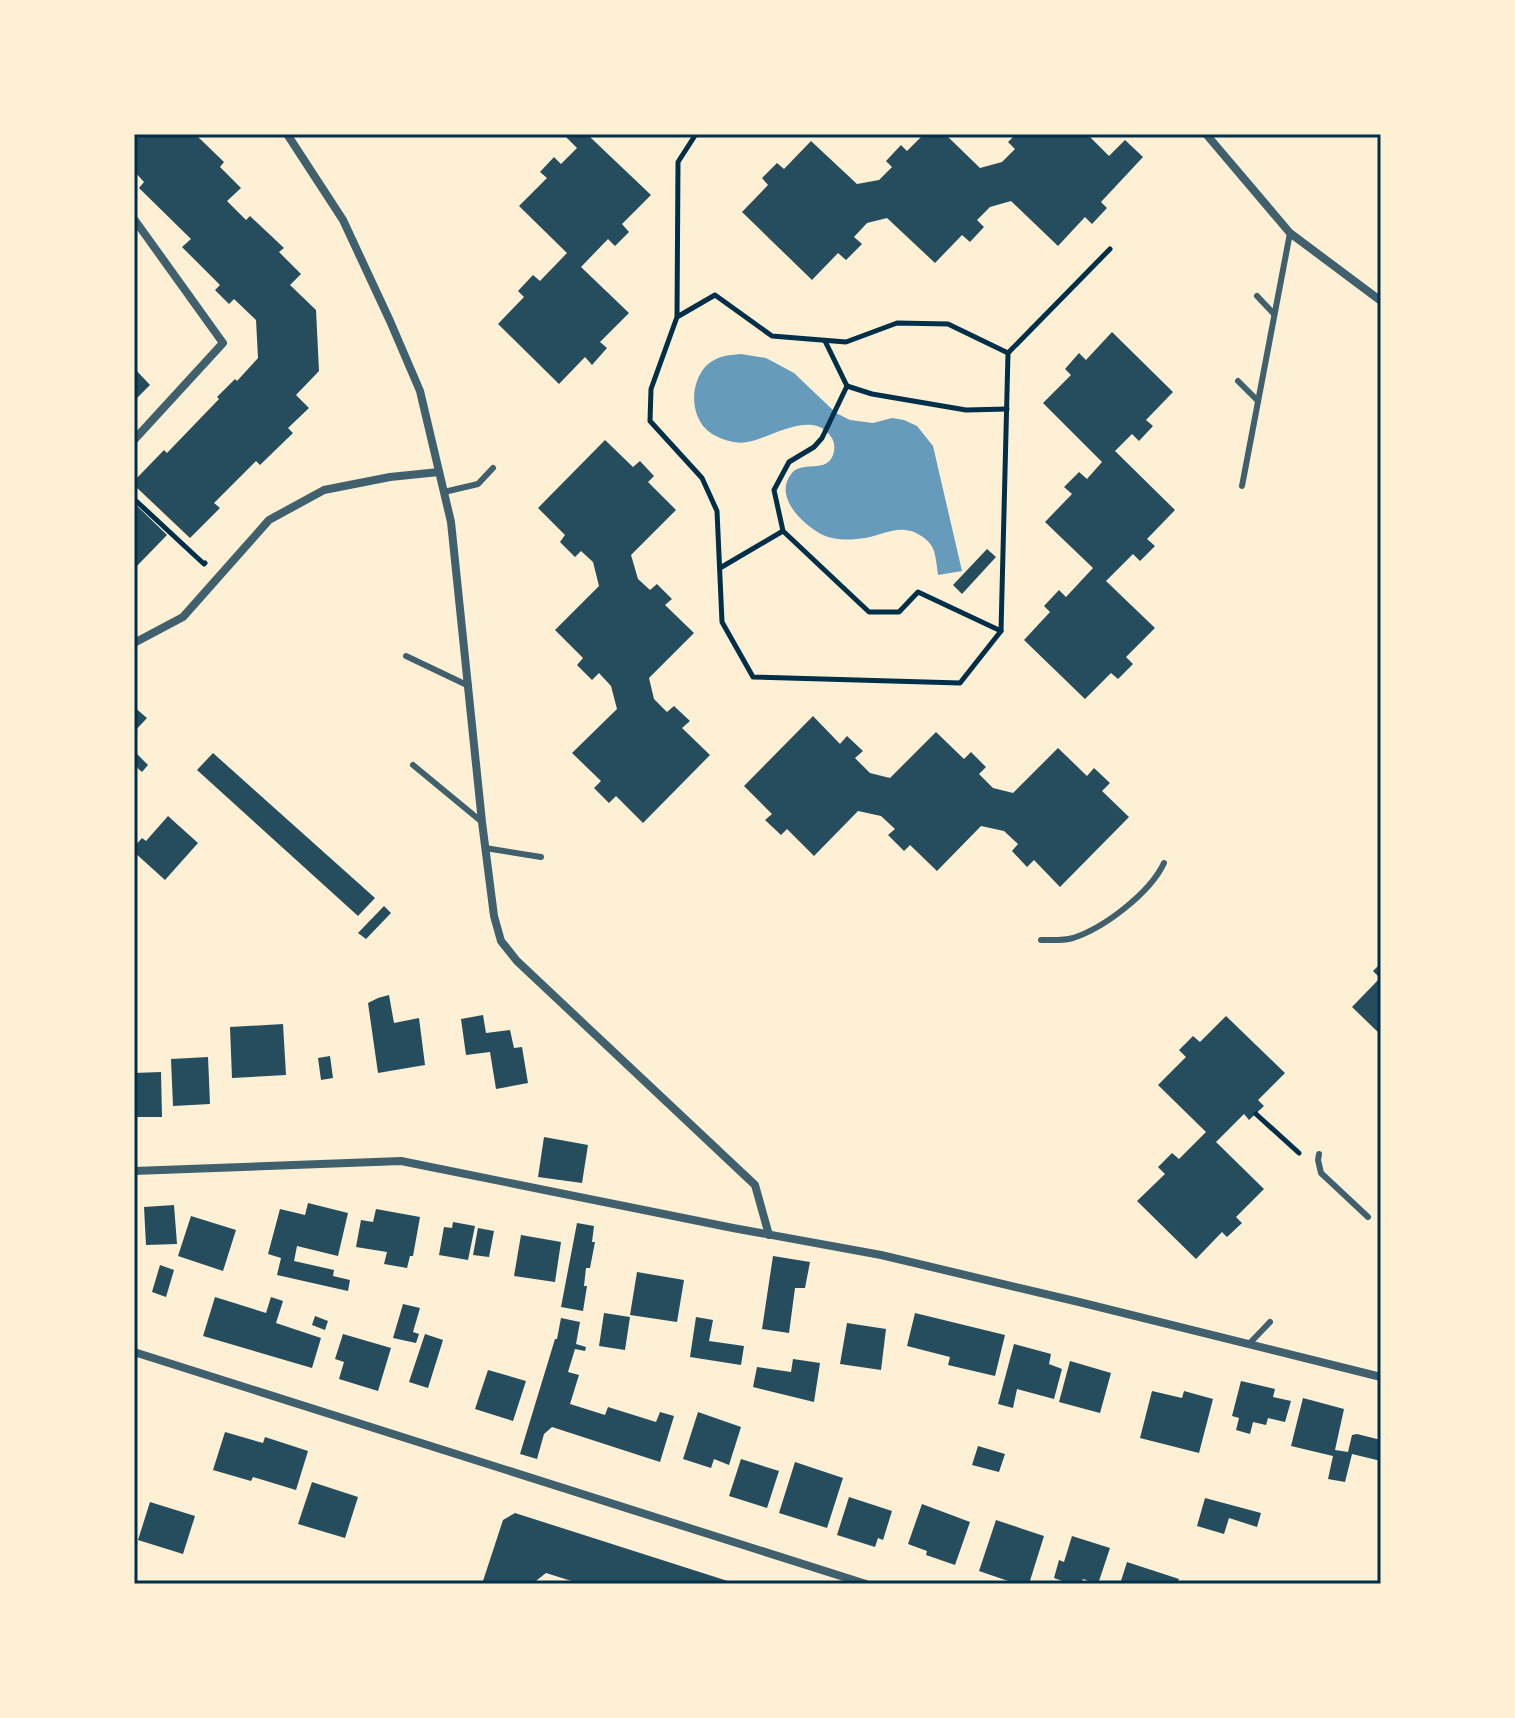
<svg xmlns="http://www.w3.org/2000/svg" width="1515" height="1718" viewBox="0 0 1515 1718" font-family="'Space Grotesk',sans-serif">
	<rect width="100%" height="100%" fill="#fdf0d5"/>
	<path fill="#669bbc" d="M741,354L766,358L794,373L836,413L850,420L873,423L892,418L904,420L917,426L933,446L962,571L938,575C937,567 936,558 934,551C932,545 928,541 923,537C902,522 886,534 865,538C852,540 836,541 823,535C804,526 772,496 792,473C803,460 826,474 833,455C836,446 834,439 828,433C809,411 768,439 747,442C738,444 727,441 718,437C690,426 687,385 707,365C717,356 728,355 741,354Z"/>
	<g fill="#264d5e">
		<path d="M134,134H195L224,162L220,167L241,188L227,201L246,220L250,216L284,248L279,252L301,274L290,285L316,310L319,371L296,395L309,408L288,428L293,433L260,465L256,461L214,503L220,508L190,538L134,485V481L164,450L167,453L219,399L217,397L235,379L237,381L258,358L256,320L234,299L229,304L215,290L220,285L182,247L191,239L139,188L144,182L134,171Z"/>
		<path d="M563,134H594L590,137L651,195L622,224L629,232L615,246L608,239L581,267L629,313L600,342L607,348L592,365L585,357L559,384L498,324L524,297L518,291L533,275L540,281L567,253L519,206L547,178L540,172L554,157L561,164L577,148Z"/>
		<path d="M924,134H945L980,168L1002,162L1015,149L1008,142L1016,134H1087L1109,156L1125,140L1143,157L1101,202L1107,208L1092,224L1085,217L1058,246L1011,201L990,207L977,220L984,227L970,242L962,235L935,263L887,218L867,223L854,237L862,244L846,260L838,253L812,280L742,212L768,185L762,178L777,163L784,169L811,141L857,184L879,180L892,167L886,161L901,145L907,151Z"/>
		<path d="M1112,332L1173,392L1146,420L1153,426L1139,441L1132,434L1115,451L1175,510L1147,539L1155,546L1140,561L1133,554L1106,581L1155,628L1126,657L1133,664L1118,679L1111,673L1085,699L1024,640L1050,612L1044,606L1059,590L1066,597L1093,568L1045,522L1072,494L1064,487L1079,472L1087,479L1102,462L1043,403L1071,375L1065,369L1079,353L1086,360Z"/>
		<path d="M134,368L150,385L134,401Z"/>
		<path d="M605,440L633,467L640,461L654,476L648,482L676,510L631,555L638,579L650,590L657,584L672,599L665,605L694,633L649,678L654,699L667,712L674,706L690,721L682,728L710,755L643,823L616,796L609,803L594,788L601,781L572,753L617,709L611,686L599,673L592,680L577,665L583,658L555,630L599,586L593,562L581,551L575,557L560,542L565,535L538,508Z"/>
		<path d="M134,503L167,535L134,569Z"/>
		<path d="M987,549L996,557L962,594L953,585Z"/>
		<path d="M134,707L147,718L134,732Z"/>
		<path d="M813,716L840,744L847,736L863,751L855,758L870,773L890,778L936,732L964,759L971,752L986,767L979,774L993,788L1013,793L1058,748L1087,776L1094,768L1110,783L1102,791L1129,817L1060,887L1034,860L1027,867L1012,851L1018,844L1004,831L981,826L937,871L910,845L904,851L888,835L895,829L881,816L858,811L814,856L787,829L781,835L765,820L772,814L744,786Z"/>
		<path d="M134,751L148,765L142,772L134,765Z"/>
		<path d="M213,753L375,898L358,916L197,770Z"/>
		<path d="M168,816L198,843L165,880L134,852V847L142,838L146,841Z"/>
		<path d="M384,906L391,913L366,939L358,933Z"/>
		<path d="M1381,963V1035L1352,1007L1380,978L1373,971Z"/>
		<path d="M389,995L394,1023L419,1018L425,1065L378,1073L368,1003L378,998Z"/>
		<path d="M483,1015L486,1033L510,1030L514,1048L522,1047L528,1083L496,1089L490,1052L466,1055L461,1019Z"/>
		<path d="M1226,1016L1285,1073L1258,1100L1264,1106L1249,1120L1244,1114L1216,1142L1264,1189L1236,1217L1242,1223L1227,1237L1222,1232L1196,1259L1137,1201L1165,1174L1158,1167L1172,1153L1179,1159L1206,1132L1158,1085L1186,1057L1179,1050L1193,1036L1200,1042Z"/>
		<path d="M283,1024L286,1075L232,1078L230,1027Z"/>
		<path d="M330,1056L333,1078L321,1080L318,1058Z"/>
		<path d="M208,1057L210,1104L173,1106L171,1059Z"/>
		<path d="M161,1072L162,1117H134V1073Z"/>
		<path d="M544,1137L588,1145L582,1183L538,1177Z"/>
		<path d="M308,1203L348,1213L338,1256L297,1246L294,1261L334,1270L333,1276L350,1280L348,1291L277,1275L281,1258L268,1254L280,1209L305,1215Z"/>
		<path d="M174,1205L177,1244L146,1245L144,1207Z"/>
		<path d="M376,1209L420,1217L413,1256H410L407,1268L384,1264L387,1252L356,1247L361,1220L373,1222Z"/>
		<path d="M191,1216L236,1230L223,1271L178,1256Z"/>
		<path d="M453,1222L475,1226L468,1260L439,1255L444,1227L452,1228Z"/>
		<path d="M577,1223L594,1226L592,1242H595L590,1268H586L584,1286H587L583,1311L561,1307Z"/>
		<path d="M478,1228L494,1231L489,1257L473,1255Z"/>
		<path d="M521,1235L561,1242L555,1282L514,1276Z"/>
		<path d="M773,1256L810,1262L805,1288H795L789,1333L762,1329Z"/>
		<path d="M160,1265L174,1270L166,1297L152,1292Z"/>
		<path d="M637,1272L684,1280L677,1322L630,1315Z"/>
		<path d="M215,1297L266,1313L271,1297L283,1301L276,1323L321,1338L312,1368L203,1336Z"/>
		<path d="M403,1304L420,1308L413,1332L419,1334L416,1343L393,1338Z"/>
		<path d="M604,1313L630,1317L625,1350L599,1346Z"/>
		<path d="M915,1313L1005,1335L995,1376L948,1365L950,1357L907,1346Z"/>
		<path d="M315,1316L328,1321L325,1330L312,1325Z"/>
		<path d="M696,1317L713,1320L709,1341L744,1346L741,1365L690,1357Z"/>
		<path d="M561,1318L580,1322L576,1344L586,1347L585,1351L575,1349L568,1372L579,1375L570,1404L605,1415L608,1407L656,1422L660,1412L674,1416L660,1462L552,1427L544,1434L537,1459L520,1454L555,1339H557Z"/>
		<path d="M847,1323L886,1329L881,1370L840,1364Z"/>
		<path d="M343,1334L391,1348L378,1391L339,1379L344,1362L335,1359Z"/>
		<path d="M425,1334L443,1340L428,1388L409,1382Z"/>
		<path d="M1014,1344L1051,1354L1049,1364L1062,1369L1054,1399L1017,1389L1013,1408L998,1404Z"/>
		<path d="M793,1359L820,1363L814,1402L753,1387L757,1367L791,1372Z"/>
		<path d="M1070,1361L1111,1373L1100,1413L1059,1402Z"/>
		<path d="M488,1370L526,1381L513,1421L475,1409Z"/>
		<path d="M1241,1381L1275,1389L1273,1397L1291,1401L1285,1422L1268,1418L1266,1425L1253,1422L1250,1434L1236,1430L1239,1418L1232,1416Z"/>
		<path d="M1152,1391L1182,1398L1184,1391L1213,1399L1199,1453L1140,1438Z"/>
		<path d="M1303,1398L1344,1409L1335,1450L1348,1452L1352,1435L1357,1434L1381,1440V1461L1352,1454L1345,1482L1328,1479L1333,1456L1291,1446Z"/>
		<path d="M698,1412L741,1427L729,1465L714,1459L711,1468L683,1459Z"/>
		<path d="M225,1432L263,1443L265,1437L308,1451L296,1490L253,1477L251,1481L213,1470Z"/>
		<path d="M978,1446L1005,1454L999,1472L972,1465Z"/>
		<path d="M741,1459L779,1471L767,1508L729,1496Z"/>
		<path d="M795,1462L843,1478L827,1528L779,1513Z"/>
		<path d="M312,1482L358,1497L345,1538L298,1524Z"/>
		<path d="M849,1497L892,1511L883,1540L878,1538L875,1547L837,1535Z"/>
		<path d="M1205,1498L1261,1513L1257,1527L1229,1518L1224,1534L1197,1526Z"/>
		<path d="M150,1502L195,1516L183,1554L138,1540Z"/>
		<path d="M922,1504L970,1522L955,1565L926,1555L927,1551L908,1544Z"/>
		<path d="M515,1513L734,1583V1584H581L546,1573L532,1584H482L503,1520Z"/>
		<path d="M996,1520L1044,1536L1029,1584H1017L979,1571Z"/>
		<path d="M1072,1536L1110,1548L1098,1584L1083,1579L1081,1584H1071L1054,1578L1059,1560L1064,1562Z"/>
		<path d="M1127,1562L1179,1579L1177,1584H1120Z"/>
	</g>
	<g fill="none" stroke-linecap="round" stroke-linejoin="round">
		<g stroke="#003049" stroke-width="5">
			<path d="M677,317L715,295L772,336L846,342L897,323L948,324L1008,353L1001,631L960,683L753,677L722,622L717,511L702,478L650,421L651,389L677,317L678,162L696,134"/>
			<path d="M1008,353L1110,249"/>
			<path d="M847,386L872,394L966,410L1007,409"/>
			<path d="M134,499L204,564L205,563"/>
			<path d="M783,531L869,612H899L918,592L1001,631"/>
			<path d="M720,568L783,531L774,490L789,462L814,447L822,438L847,386L825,341"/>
			<path d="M1256,1114L1299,1153"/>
		</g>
		<g stroke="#3f606c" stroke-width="6">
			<path d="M1257,296L1274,314"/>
			<path d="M1238,381L1258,401"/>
			<path d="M1242,486L1290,233"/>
			<path d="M444,492L478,484L493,468"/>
			<path d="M406,656L469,686"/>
			<path d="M413,765L482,822"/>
			<path d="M485,848L541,857"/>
			<path d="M1041,940C1052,940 1062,941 1073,938C1104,928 1150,893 1164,863"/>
			<path d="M1319,1154L1318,1160L1321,1173L1368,1217"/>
			<path d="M1249,1344L1270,1322"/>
		</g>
		<g stroke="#3f606c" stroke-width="8">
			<path d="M287,134L343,220L390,321L420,391L451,522L482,822L494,916L501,941L517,961L755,1185L769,1235"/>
			<path d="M1206,134L1290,233L1381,301"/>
			<path d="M134,219L223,343L134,440"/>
			<path d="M134,643L183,617L269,520L324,490L390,477L439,472"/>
			<path d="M134,1171L401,1161L733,1228L881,1255L1079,1302L1381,1377"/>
			<path d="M134,1352L866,1584"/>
		</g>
	</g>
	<rect width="1515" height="1718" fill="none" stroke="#fdf0d5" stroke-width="272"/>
	<rect x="136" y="136" width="1243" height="1446" fill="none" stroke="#003049" stroke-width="3"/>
</svg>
